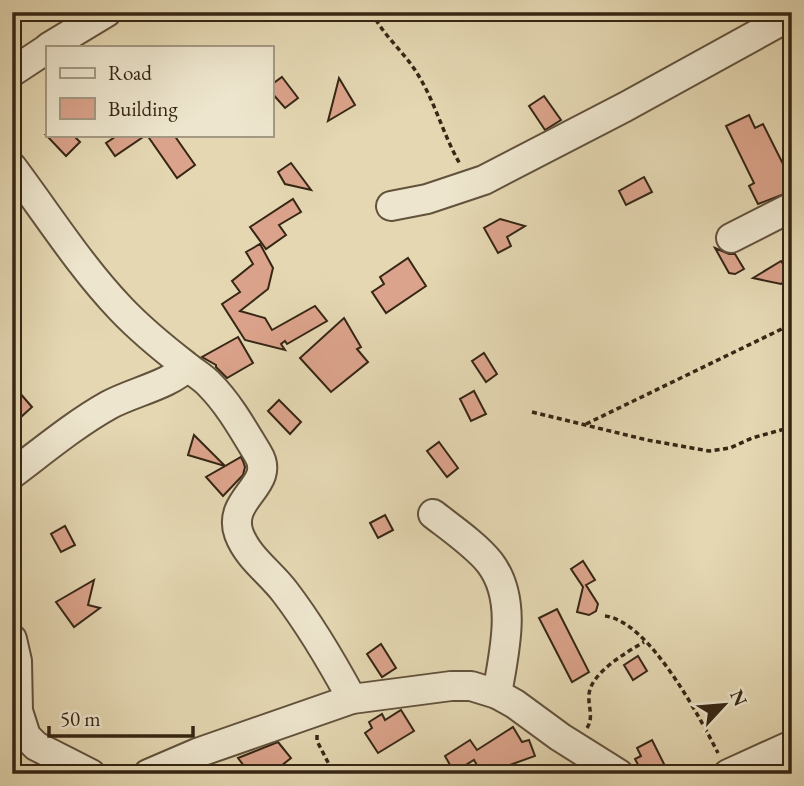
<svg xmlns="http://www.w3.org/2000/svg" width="804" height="786" viewBox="0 0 804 786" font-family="'EB Garamond',serif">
	<rect width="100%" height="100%" fill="#e4d7b2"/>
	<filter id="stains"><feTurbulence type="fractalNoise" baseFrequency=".00286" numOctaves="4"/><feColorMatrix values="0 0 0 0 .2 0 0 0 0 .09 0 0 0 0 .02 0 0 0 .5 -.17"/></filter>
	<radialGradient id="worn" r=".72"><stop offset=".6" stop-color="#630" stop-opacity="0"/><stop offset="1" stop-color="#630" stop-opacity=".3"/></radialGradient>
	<g fill="#dba38b" stroke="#362614" stroke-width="2">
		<path d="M282,77L298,98L285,108L271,92V85Z"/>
		<path d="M339,78L355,105L328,121Z"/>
		<path d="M544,96L561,120L545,130L529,106Z"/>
		<path d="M749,115L755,128L763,124L785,168L792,165V191L758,204L749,186L754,183L726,126Z"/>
		<path d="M46,135H73L80,142L66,156Z"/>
		<path d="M118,135H146L115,156L106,143Z"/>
		<path d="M147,135H174L195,165L177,178Z"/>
		<path d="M291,163L311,190L285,184L278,172Z"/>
		<path d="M644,177L652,192L626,205L619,191Z"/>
		<path d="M293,199L301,212L279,225L286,235L266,249L250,227Z"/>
		<path d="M500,219L525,226L507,237L511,246L498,253L484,228Z"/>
		<path d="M260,244L273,268L268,289L240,311L265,318L272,330L315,306L327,321L287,344L285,341L281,344L285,350L245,340L222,304L240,292L232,281L253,264L246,252Z"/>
		<path d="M715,248L729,254H735L744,269L735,274L729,273Z"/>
		<path d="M408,258L426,286L386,313L372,292L384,284L380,277Z"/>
		<path d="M781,261L792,278L781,284L753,278Z"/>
		<path d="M344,318L361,347L357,349L368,362L331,392L300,358Z"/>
		<path d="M238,337L253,363L227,378L216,367V365L202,357Z"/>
		<path d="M484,353L497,374L486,382L472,361Z"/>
		<path d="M12,384L32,407L21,417L12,407Z"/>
		<path d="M474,391L486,414L471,421L460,399Z"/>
		<path d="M279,400L301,422L290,434L268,411Z"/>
		<path d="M194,435L225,466L241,457L243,461L245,467L243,475L223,496L206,477L225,466L188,455Z"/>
		<path d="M439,442L458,468L447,477L427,451Z"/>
		<path d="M385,515L393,530L378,538L370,523Z"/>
		<path d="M65,526L75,545L61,552L51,534Z"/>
		<path d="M583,561L595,580L586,585L598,604L596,611L589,615L577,612L583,587L571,569Z"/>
		<path d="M94,580L88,605L100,608L74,627L56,602Z"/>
		<path d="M557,609L589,672L572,682L539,618Z"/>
		<path d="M381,644L396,668L382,677L367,654Z"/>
		<path d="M638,656L647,671L633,680L624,665Z"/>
		<path d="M401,710L414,731L378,753L365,733L372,728L369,722L382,714L385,720Z"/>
		<path d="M513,727L522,742L529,740L535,756L504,767L493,774H482L474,760L454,772L445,756L470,740L477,750Z"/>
		<path d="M652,740L669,774H643L635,759L641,756L637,748Z"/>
		<path d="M278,742L291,758L271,774H250L238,758Z"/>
	</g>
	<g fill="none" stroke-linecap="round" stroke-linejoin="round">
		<defs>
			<g id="minor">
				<path d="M49,47L107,12"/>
				<path d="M12,72L47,49"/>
				<path d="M12,167C48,215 80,266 121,309C141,330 163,348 185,365C193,372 203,377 210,385C229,404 244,431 258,454C277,485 226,498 239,534C248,558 270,572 285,592C311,626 332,662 352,699"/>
				<path d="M391,206L427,199L484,180L625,107L792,15"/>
				<path d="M731,238L792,207"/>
				<path d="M12,474C44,450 75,424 109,405C133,392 169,385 187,367"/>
				<path d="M433,514C451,528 477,546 490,563C518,600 504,652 497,694"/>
				<path d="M12,639L17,661L18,711L26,736L36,746L91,774"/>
				<path d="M148,774L197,753L352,699L451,686H471L497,694L515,704L560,737L619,774"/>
				<path d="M728,774L792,745"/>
			</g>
		</defs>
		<use href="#minor" stroke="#62523c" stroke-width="32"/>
		<g stroke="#362614" stroke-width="3.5" stroke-dasharray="5 3.5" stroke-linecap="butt">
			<path d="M372,12C382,34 402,50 415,70C435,100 442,133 460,164"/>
			<path d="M532,412L647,440L709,451L730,448L752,438L792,427"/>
			<path d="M586,424L792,324"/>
			<path d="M605,616C649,621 699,716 718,753"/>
			<path d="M587,728C594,717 588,707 589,695C590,673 627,652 644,642"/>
			<path d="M317,735V741L334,774"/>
		</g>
		<use href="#minor" stroke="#ede5cd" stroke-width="28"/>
	</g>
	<rect width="804" height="786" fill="none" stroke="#e4d7b2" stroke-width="42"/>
	<rect x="14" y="14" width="776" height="758" fill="none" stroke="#362614" stroke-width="3.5"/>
	<rect x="21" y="21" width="762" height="744" fill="none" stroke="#362614" stroke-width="2"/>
	<rect x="46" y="46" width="228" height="91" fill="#ede5cd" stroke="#a49983" stroke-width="2"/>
	<rect x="60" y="68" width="35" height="10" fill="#ede5cd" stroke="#a49983" stroke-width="2"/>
	<text x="108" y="80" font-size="21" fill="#362614">Road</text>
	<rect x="60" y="98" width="35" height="21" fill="#dba38b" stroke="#a49983" stroke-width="2"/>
	<text x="108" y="116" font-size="21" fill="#362614">Building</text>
	<g transform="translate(724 705) rotate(64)" stroke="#ede5cd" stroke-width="5" paint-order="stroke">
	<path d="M0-5L12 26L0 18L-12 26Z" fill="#362614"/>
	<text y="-10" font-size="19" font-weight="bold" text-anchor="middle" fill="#362614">N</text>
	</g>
	<path d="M49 726v10h144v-10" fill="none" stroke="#362614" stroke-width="3.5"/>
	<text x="60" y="726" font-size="21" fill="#362614" stroke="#ede5cd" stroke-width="5" paint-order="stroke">50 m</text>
	<rect width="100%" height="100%" filter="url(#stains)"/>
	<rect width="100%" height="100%" fill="url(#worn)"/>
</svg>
